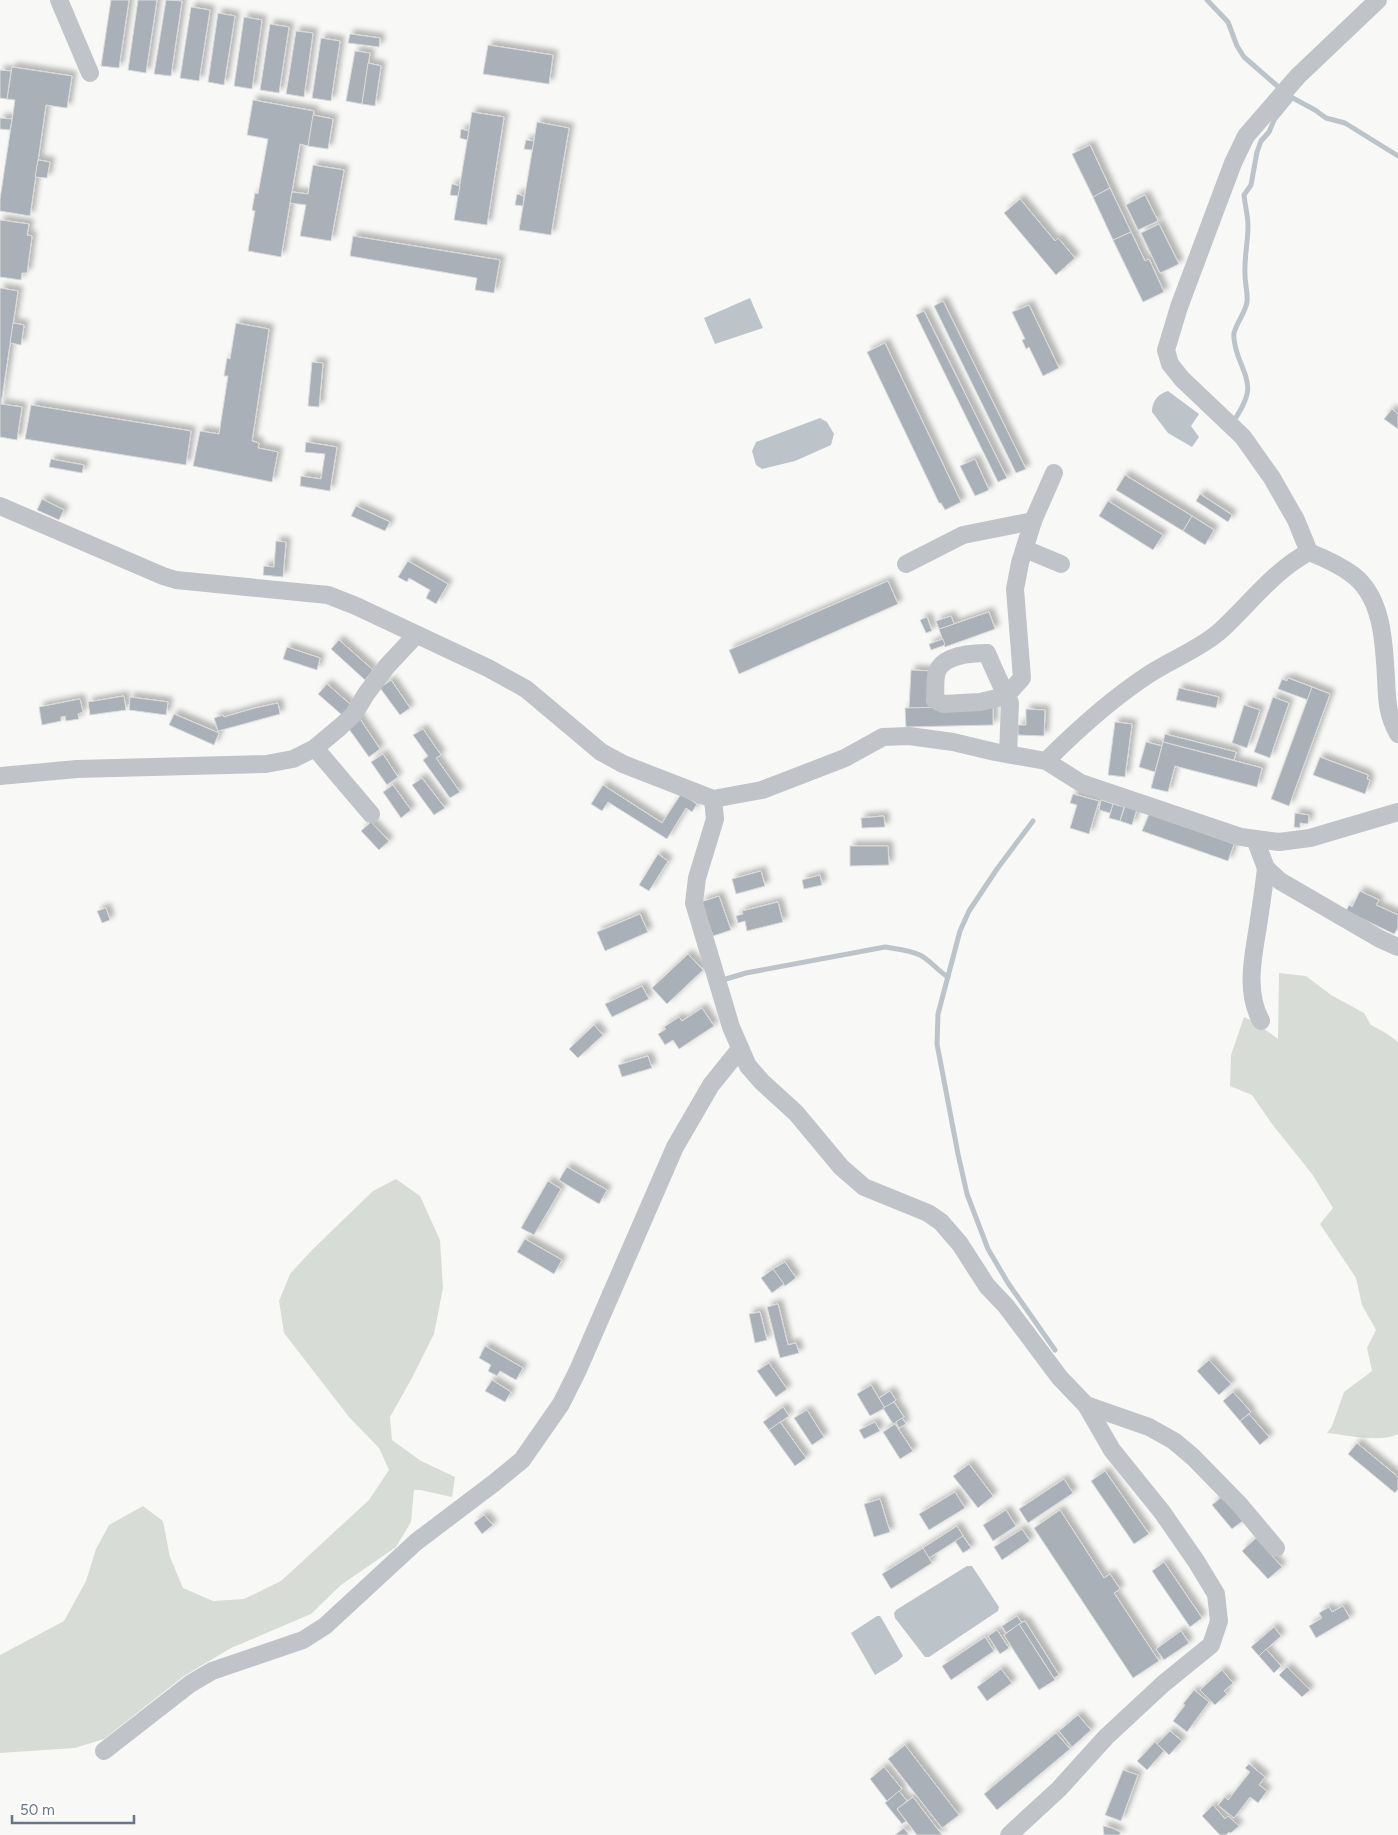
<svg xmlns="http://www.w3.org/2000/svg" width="1398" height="1835" viewBox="0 0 1398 1835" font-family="Figtree,sans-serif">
	<defs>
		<filter id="shadow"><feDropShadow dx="4.5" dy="-4.5" stdDeviation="2.5" flood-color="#0004"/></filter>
	</defs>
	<rect width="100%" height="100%" fill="#f8f9f6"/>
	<g fill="#d7ddd6">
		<path d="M1279,973L1306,976L1331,995L1364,1013L1371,1025L1386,1033L1398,1042V1434C1381,1443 1346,1435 1327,1433L1332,1426L1344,1392L1372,1371L1367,1348L1376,1330L1362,1305L1356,1278L1320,1224L1333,1208L1312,1174L1272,1124L1252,1095L1230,1086L1231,1055L1244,1017L1255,1022L1278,1039Z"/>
		<path d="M396,1179L420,1196L440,1240L443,1288L434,1334L412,1378L390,1417L392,1440L421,1461L455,1477L452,1497L420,1490H414L411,1522L396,1547L341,1585L311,1614L231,1648L184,1676L104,1739L75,1748L0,1753V1655L64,1621L86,1581L96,1549L109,1525L143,1506L163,1521L170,1557L183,1588L213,1601L244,1599L281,1581L369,1500L389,1470L379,1448L349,1417L284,1333L279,1301L290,1274L312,1250L373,1191Z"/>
	</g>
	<g fill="#bcc4ca">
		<path d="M750,298L763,328L715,344L704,318Z"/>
		<path d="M1168,391L1199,414L1191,426L1199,437L1192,447L1168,433L1152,412C1152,401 1158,394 1168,391Z"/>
		<path d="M820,418L827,422L834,434L831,445L795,461L762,469L756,465L752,451L756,442Z"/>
		<path d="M967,1566H972L999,1607L998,1611L929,1657H925L895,1618L894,1613L896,1610Z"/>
		<path d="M877,1616H880L882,1619L903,1656L898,1661L875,1675L851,1633Z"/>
	</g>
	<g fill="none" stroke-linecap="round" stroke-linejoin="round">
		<g stroke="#bcc4ca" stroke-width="5">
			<path d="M1207,0L1228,22L1237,46L1244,57L1282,90"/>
			<path d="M1291,97L1315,110L1326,118L1345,123L1398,156"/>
			<path d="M1235,419C1253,391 1250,386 1238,356C1236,349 1233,341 1234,333C1237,322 1245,313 1247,302C1248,292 1245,284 1245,275C1244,258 1248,242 1248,226C1248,216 1245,205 1244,195L1251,185L1257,152L1261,141L1269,132L1274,120L1292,98"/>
			<path d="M1033,821L997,869L969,911L960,931L938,1014L937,1044L958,1154L967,1194L988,1249L1008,1283L1055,1350"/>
			<path d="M726,979L746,973L885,947C896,949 909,950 920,955C930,960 938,971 948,977"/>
		</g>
	</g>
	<g fill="#a9b0b7" stroke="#dadad9" filter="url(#shadow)">
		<path d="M111,0H129L119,68L101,66Z"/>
		<path d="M138,0H157L146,73L128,70Z"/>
		<path d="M166,0L182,1L171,76L154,74Z"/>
		<path d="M191,7L210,10L199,81L180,78Z"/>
		<path d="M218,13L235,16L224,85L208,82Z"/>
		<path d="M244,17L262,20L252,89L234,86Z"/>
		<path d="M270,24L289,27L279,93L260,90Z"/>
		<path d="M296,31L313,33L304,97L286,94Z"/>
		<path d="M350,34L380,38L379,47L348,43Z"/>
		<path d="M321,38L340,41L331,101L312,98Z"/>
		<path d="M488,45L553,55L549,84L483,74Z"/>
		<path d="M355,51L370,53L362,104L346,101Z"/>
		<path d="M368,63L381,66L375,106L362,104Z"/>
		<path d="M12,67L72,76L67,108L46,105L30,216L0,211V199L15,100L7,99Z"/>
		<path d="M0,70L11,71L7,99L0,98Z"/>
		<path d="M253,100L314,111L308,146L300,144L281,257L248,251L255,211L252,210L255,193L258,194L268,139L247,135Z"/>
		<path d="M472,112L504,117L487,225L454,220Z"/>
		<path d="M313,115L333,119L328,149L308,146Z"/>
		<path d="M0,118L12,119L10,130L0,129Z"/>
		<path d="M537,122L569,128L551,235L519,230Z"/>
		<path d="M461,129L469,131L467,140L460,138Z"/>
		<path d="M526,140L534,141L532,150L524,149Z"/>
		<path d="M1090,145L1110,188L1093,197L1072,154Z"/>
		<path d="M38,160L50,162L47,178L35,177Z"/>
		<path d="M313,165L344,170L331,241L300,236L306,205L290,203L292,192L308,194Z"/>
		<path d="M452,184L460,186L458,196L450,195Z"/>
		<path d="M1110,188L1131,232L1113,240L1093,197Z"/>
		<path d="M517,194L524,196L523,206L515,205Z"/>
		<path d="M1145,195L1158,221L1138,230L1126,205Z"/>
		<path d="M1020,199L1055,241L1058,238L1075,258L1056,275L1004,213Z"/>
		<path d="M0,220L29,224L27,235L32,236L27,273H22L21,280L0,277Z"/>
		<path d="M1159,224L1179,264L1160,273L1141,233Z"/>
		<path d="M1131,232L1145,261L1149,259L1164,292L1143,302L1113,240Z"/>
		<path d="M353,236L500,260L494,293L475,290L477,278L350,256Z"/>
		<path d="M0,288L18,291L1,404L22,407L17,440L0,437Z"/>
		<path d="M943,301L1026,469L1016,473L934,306Z"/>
		<path d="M1029,305L1059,368L1043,376L1029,347L1026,349L1022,340L1025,339L1012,312Z"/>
		<path d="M924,311L1007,478L998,482L916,315Z"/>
		<path d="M13,323L24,325L21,345L10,343Z"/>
		<path d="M236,323L269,329L252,441L259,443L258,448L278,452L272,482L193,466L200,431L219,434L228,376H224L227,358L230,359Z"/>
		<path d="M885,343L961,502L945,510L941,503H939L867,352Z"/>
		<path d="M312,362L323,363L319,407L308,406Z"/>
		<path d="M31,405L191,431L186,465L25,439Z"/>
		<path d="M1392,409L1398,414V429L1384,419Z"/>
		<path d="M306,442L337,447L330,491L300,486L301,476L321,479L325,454L305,452Z"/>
		<path d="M51,459L84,465L82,473L49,467Z"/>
		<path d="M975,459L989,490L975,496L960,466Z"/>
		<path d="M1125,475L1192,516L1183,531L1116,490Z"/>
		<path d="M1200,494L1232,515L1228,522L1196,501Z"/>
		<path d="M42,499L64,510L59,520L37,510Z"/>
		<path d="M1108,501L1163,535L1153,550L1099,516Z"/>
		<path d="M356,506L390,522L385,531L351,516Z"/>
		<path d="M1192,516L1214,530L1205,545L1183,531Z"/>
		<path d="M276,541L286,542L283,577L263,575L264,566L274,567Z"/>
		<path d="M408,561L448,584L436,604L426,598L430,590L409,578L407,582L398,577Z"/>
		<path d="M888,581L898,604L739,674L729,650Z"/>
		<path d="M989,612L995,629L945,647L939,629Z"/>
		<path d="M951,616L954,624L939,629L936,621Z"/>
		<path d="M927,617L932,631L926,633L920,620Z"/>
		<path d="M943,639L945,645L931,650L929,644Z"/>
		<path d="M339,640L373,670L365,680L331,649Z"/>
		<path d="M287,647L320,658L317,670L283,659Z"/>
		<path d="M911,670L932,671L931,708H909Z"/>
		<path d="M1288,678L1312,687L1308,700L1278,689L1282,679L1287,681Z"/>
		<path d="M391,680L410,708L400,715L380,688Z"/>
		<path d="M327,684L351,705L342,715L318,694Z"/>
		<path d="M1312,687L1330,694L1289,806L1271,799Z"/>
		<path d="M1179,688L1219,697L1216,708L1176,700Z"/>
		<path d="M124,696L126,710L90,715L88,702Z"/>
		<path d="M130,697L168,702L166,715L129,710Z"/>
		<path d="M1273,697L1289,703L1270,758L1254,752Z"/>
		<path d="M80,699L83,712L78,714L79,719L66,721L65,716L61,717V721L42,725L39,707Z"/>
		<path d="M278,703L280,714L218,731L214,718L223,715L224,717L255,708Z"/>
		<path d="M1244,705L1260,710L1247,748L1232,743Z"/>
		<path d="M993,706V725L906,727L905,708Z"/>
		<path d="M1026,709L1045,710L1044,736L1018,735V725H1026Z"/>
		<path d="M174,714L219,733L214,745L169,725Z"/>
		<path d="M358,716L380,749L369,757L346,725Z"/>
		<path d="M1115,722L1132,724L1125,777L1108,775Z"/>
		<path d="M423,729L441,755L436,758L460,792L450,798L423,760L428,756L413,735Z"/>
		<path d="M1165,734L1236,752L1234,760L1163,742Z"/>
		<path d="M1146,742L1162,746L1155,772L1139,767Z"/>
		<path d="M1163,742L1262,768L1257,787L1175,766L1168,792L1151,788Z"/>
		<path d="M383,754L398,777L387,785L371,762Z"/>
		<path d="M1320,757L1368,775L1367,779L1370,780L1365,794L1313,775Z"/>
		<path d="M422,778L445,808L434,815L412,785Z"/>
		<path d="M393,785L411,810L401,818L383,792Z"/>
		<path d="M603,785L662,823L681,794L697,804L692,812L686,808L667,839L608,802L602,811L591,804Z"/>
		<path d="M1073,794L1099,801L1089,834L1070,828L1077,805L1070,803Z"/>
		<path d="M1101,800L1113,804L1110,813L1099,810Z"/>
		<path d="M1126,803L1138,806L1132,825L1120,821Z"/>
		<path d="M1113,804L1124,807L1120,821L1109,818Z"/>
		<path d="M1295,813L1309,815L1308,824L1300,823V828L1294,827Z"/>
		<path d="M1149,814L1234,844L1228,861L1142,831Z"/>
		<path d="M884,816L885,827L862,828L861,818Z"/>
		<path d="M371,822L389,841L379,850L361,831Z"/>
		<path d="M850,846H888L889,865L850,866Z"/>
		<path d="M658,854L668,861L649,891L639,885Z"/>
		<path d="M761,871L765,886L736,894L732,879Z"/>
		<path d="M820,875L822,885L804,889L802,880Z"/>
		<path d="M1360,891L1379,900L1376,905L1398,915V928L1394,934L1346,911L1349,905L1352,907Z"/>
		<path d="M719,896L731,930L713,936L701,902Z"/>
		<path d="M778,902L783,922L747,931L745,921L738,923L736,916L743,914L742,911Z"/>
		<path d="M106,908L110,920L102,923L97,911Z"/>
		<path d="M640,914L648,932L605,951L597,932Z"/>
		<path d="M688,954L703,970L667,1004L652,988Z"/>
		<path d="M642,986L649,999L612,1017L605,1004Z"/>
		<path d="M702,1008L714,1026L679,1049L673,1040L665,1045L658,1034L666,1029L664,1027L679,1017L682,1021Z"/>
		<path d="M594,1025L603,1035L578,1058L569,1049Z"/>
		<path d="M648,1056L652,1068L622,1077L618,1065Z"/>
		<path d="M567,1167L607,1190L599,1204L559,1180Z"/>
		<path d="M548,1181L561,1189L534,1235L521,1228Z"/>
		<path d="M525,1239L562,1260L554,1274L517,1252Z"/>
		<path d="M785,1262L796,1278L785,1286L773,1269Z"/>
		<path d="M773,1269L784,1284L772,1293L761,1278Z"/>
		<path d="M778,1304L788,1345L796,1343L799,1353L780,1358L767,1307Z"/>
		<path d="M760,1312L767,1340L755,1343L749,1314Z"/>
		<path d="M485,1346L523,1368L516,1380L500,1371L497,1376L488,1371L491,1365L479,1358Z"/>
		<path d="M1209,1360L1231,1384L1219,1395L1197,1371Z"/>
		<path d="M769,1363L787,1389L776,1397L757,1371Z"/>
		<path d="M492,1380L511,1392L505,1402L485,1391Z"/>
		<path d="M871,1385L885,1408L870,1416L857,1394Z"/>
		<path d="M890,1391L896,1400L885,1408L879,1398Z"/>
		<path d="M1233,1392L1251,1412L1240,1421L1223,1401Z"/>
		<path d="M894,1402L904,1417L893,1424L883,1408Z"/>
		<path d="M783,1407L789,1416L769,1430L763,1422Z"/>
		<path d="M807,1410L824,1437L812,1445L794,1418Z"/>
		<path d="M1249,1414L1269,1437L1260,1445L1240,1421Z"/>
		<path d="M902,1418L906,1424L899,1428L896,1422Z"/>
		<path d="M780,1422L806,1458L795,1466L769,1430Z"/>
		<path d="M875,1422L880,1431L864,1439L859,1430Z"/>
		<path d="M895,1424L913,1451L900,1459L883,1432Z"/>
		<path d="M1357,1443L1398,1477V1489L1395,1493L1348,1454Z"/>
		<path d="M969,1464L993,1496L978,1508L953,1476Z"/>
		<path d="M1105,1471L1149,1534L1134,1544L1091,1481Z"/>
		<path d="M1064,1479L1073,1493L1028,1523L1019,1509Z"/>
		<path d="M955,1492L965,1508L929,1530L919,1514Z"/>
		<path d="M1224,1495L1244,1520L1232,1529L1212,1505Z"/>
		<path d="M880,1499L890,1532L874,1537L864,1504Z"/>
		<path d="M1006,1510L1016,1526L993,1541L983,1525Z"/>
		<path d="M1060,1510L1104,1578L1110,1574L1120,1589L1114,1593L1159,1661L1133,1678L1034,1528Z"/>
		<path d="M484,1515L493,1525L482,1534L474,1523Z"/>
		<path d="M957,1526L963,1536L929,1558L923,1548Z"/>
		<path d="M1022,1529L1030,1541L1002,1560L994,1547Z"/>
		<path d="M963,1536L971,1548L963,1553L955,1541Z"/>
		<path d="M1256,1538L1282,1567L1268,1579L1242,1551Z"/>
		<path d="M923,1548L932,1563L891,1589L882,1574Z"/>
		<path d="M1164,1562L1202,1618L1190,1627L1152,1571Z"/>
		<path d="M1343,1606L1350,1618L1316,1638L1309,1626L1322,1618L1319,1613L1329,1607L1332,1612Z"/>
		<path d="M1017,1616L1022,1623L1006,1633L1002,1626Z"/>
		<path d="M1025,1621L1059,1675L1054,1678L1019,1624Z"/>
		<path d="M1019,1624L1055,1680L1039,1690L1004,1635Z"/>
		<path d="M1274,1627L1281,1636L1259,1656L1251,1647Z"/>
		<path d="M997,1630L1009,1648L1000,1654L988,1636Z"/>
		<path d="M1181,1631L1189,1643L1164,1660L1156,1649Z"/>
		<path d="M985,1637L994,1651L951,1680L942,1666Z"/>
		<path d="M1266,1649L1281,1666L1274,1673L1259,1656Z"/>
		<path d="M1287,1667L1310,1690L1302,1697L1279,1675Z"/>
		<path d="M1001,1669L1012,1683L987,1701L977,1687Z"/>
		<path d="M1222,1670L1233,1683L1224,1691L1227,1694L1215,1705L1200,1690Z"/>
		<path d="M1194,1690L1209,1702L1187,1732L1173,1721L1185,1705L1183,1704Z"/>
		<path d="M1078,1715L1091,1730L1072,1747L1059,1731Z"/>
		<path d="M1170,1731L1182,1741L1169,1755L1157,1744Z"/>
		<path d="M1056,1733L1070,1749L997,1810L984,1794Z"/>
		<path d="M1155,1742L1164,1751L1147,1770L1137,1761Z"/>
		<path d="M905,1745L959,1815L942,1828L888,1759Z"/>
		<path d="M1249,1764L1265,1777L1259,1785L1267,1791L1258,1803L1250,1797L1234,1818L1218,1805L1225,1797L1228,1800L1250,1772L1245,1768Z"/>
		<path d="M884,1767L902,1789L887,1801L870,1779Z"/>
		<path d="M1123,1770L1138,1775L1121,1821L1105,1815Z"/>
		<path d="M899,1791L907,1801L897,1809L906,1821L902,1824L885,1803Z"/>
		<path d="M913,1797L942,1835H917L897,1809Z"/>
		<path d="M1213,1805L1225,1819L1228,1816L1239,1826L1231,1833L1229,1832L1226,1835H1220L1202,1816Z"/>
		<path d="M1103,1826L1112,1828L1120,1832V1835H1104Z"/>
		<path d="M904,1828L909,1835H895Z"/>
	</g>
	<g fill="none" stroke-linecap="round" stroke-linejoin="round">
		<g stroke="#c0c3c8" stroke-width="18">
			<path d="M59,0L90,73"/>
			<path d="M0,506L163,576L176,580L328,595L356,606L488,668L526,689L601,752L623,764L713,799L762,790L845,758L883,737L909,736L953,742L995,752L1046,761L1081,783L1241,837L1279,842L1310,838L1398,812"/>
			<path d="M1025,549L1061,564"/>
			<path d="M1309,552L1296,520L1272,478L1243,437L1182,379L1170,364L1166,350L1179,307L1233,163L1246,136L1298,76L1378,0"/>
			<path d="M906,564L963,535L1033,521"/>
			<path d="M315,748L371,814"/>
			<path d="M1008,754L1010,703C1002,687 994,670 987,653C972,653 943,655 937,672C934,681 936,692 935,700L943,704L980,702L1006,696L1022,678L1015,589L1020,563L1033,521L1054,473"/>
			<path d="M1046,761C1078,729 1112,698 1151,673C1173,659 1199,649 1219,632C1249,605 1273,571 1309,552C1324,558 1340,565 1353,575C1383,598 1384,644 1386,678C1387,700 1387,714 1398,734"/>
			<path d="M0,776L77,769L266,764L293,759L315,748L340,727L354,714L366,694L387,666L416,635"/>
			<path d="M713,799L715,819L697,878L694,903L731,1027L748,1066L762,1082L796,1113L841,1167L864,1187L928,1213L941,1222L960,1244L987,1286L1006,1306L1060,1378L1086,1405L1149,1427L1174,1441L1193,1457L1239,1504L1276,1548"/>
			<path d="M1255,839L1266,868L1280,881L1380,939L1398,947"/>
			<path d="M1261,1021C1245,991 1253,958 1258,926C1261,906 1264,887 1266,868"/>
			<path d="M104,1751L190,1684L212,1671L303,1640L325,1626L416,1542L494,1483L522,1460L561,1404L578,1370L675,1147L711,1085L740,1049"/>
			<path d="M1009,1835L1059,1789L1106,1737L1163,1684L1211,1645L1219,1621L1216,1594L1196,1561L1162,1512L1112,1450L1086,1405"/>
		</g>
	</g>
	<path d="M12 1815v8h122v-8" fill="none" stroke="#697586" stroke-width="2.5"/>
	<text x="20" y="1815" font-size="15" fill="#697586" stroke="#ffffff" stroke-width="4" paint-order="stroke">50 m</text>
</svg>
